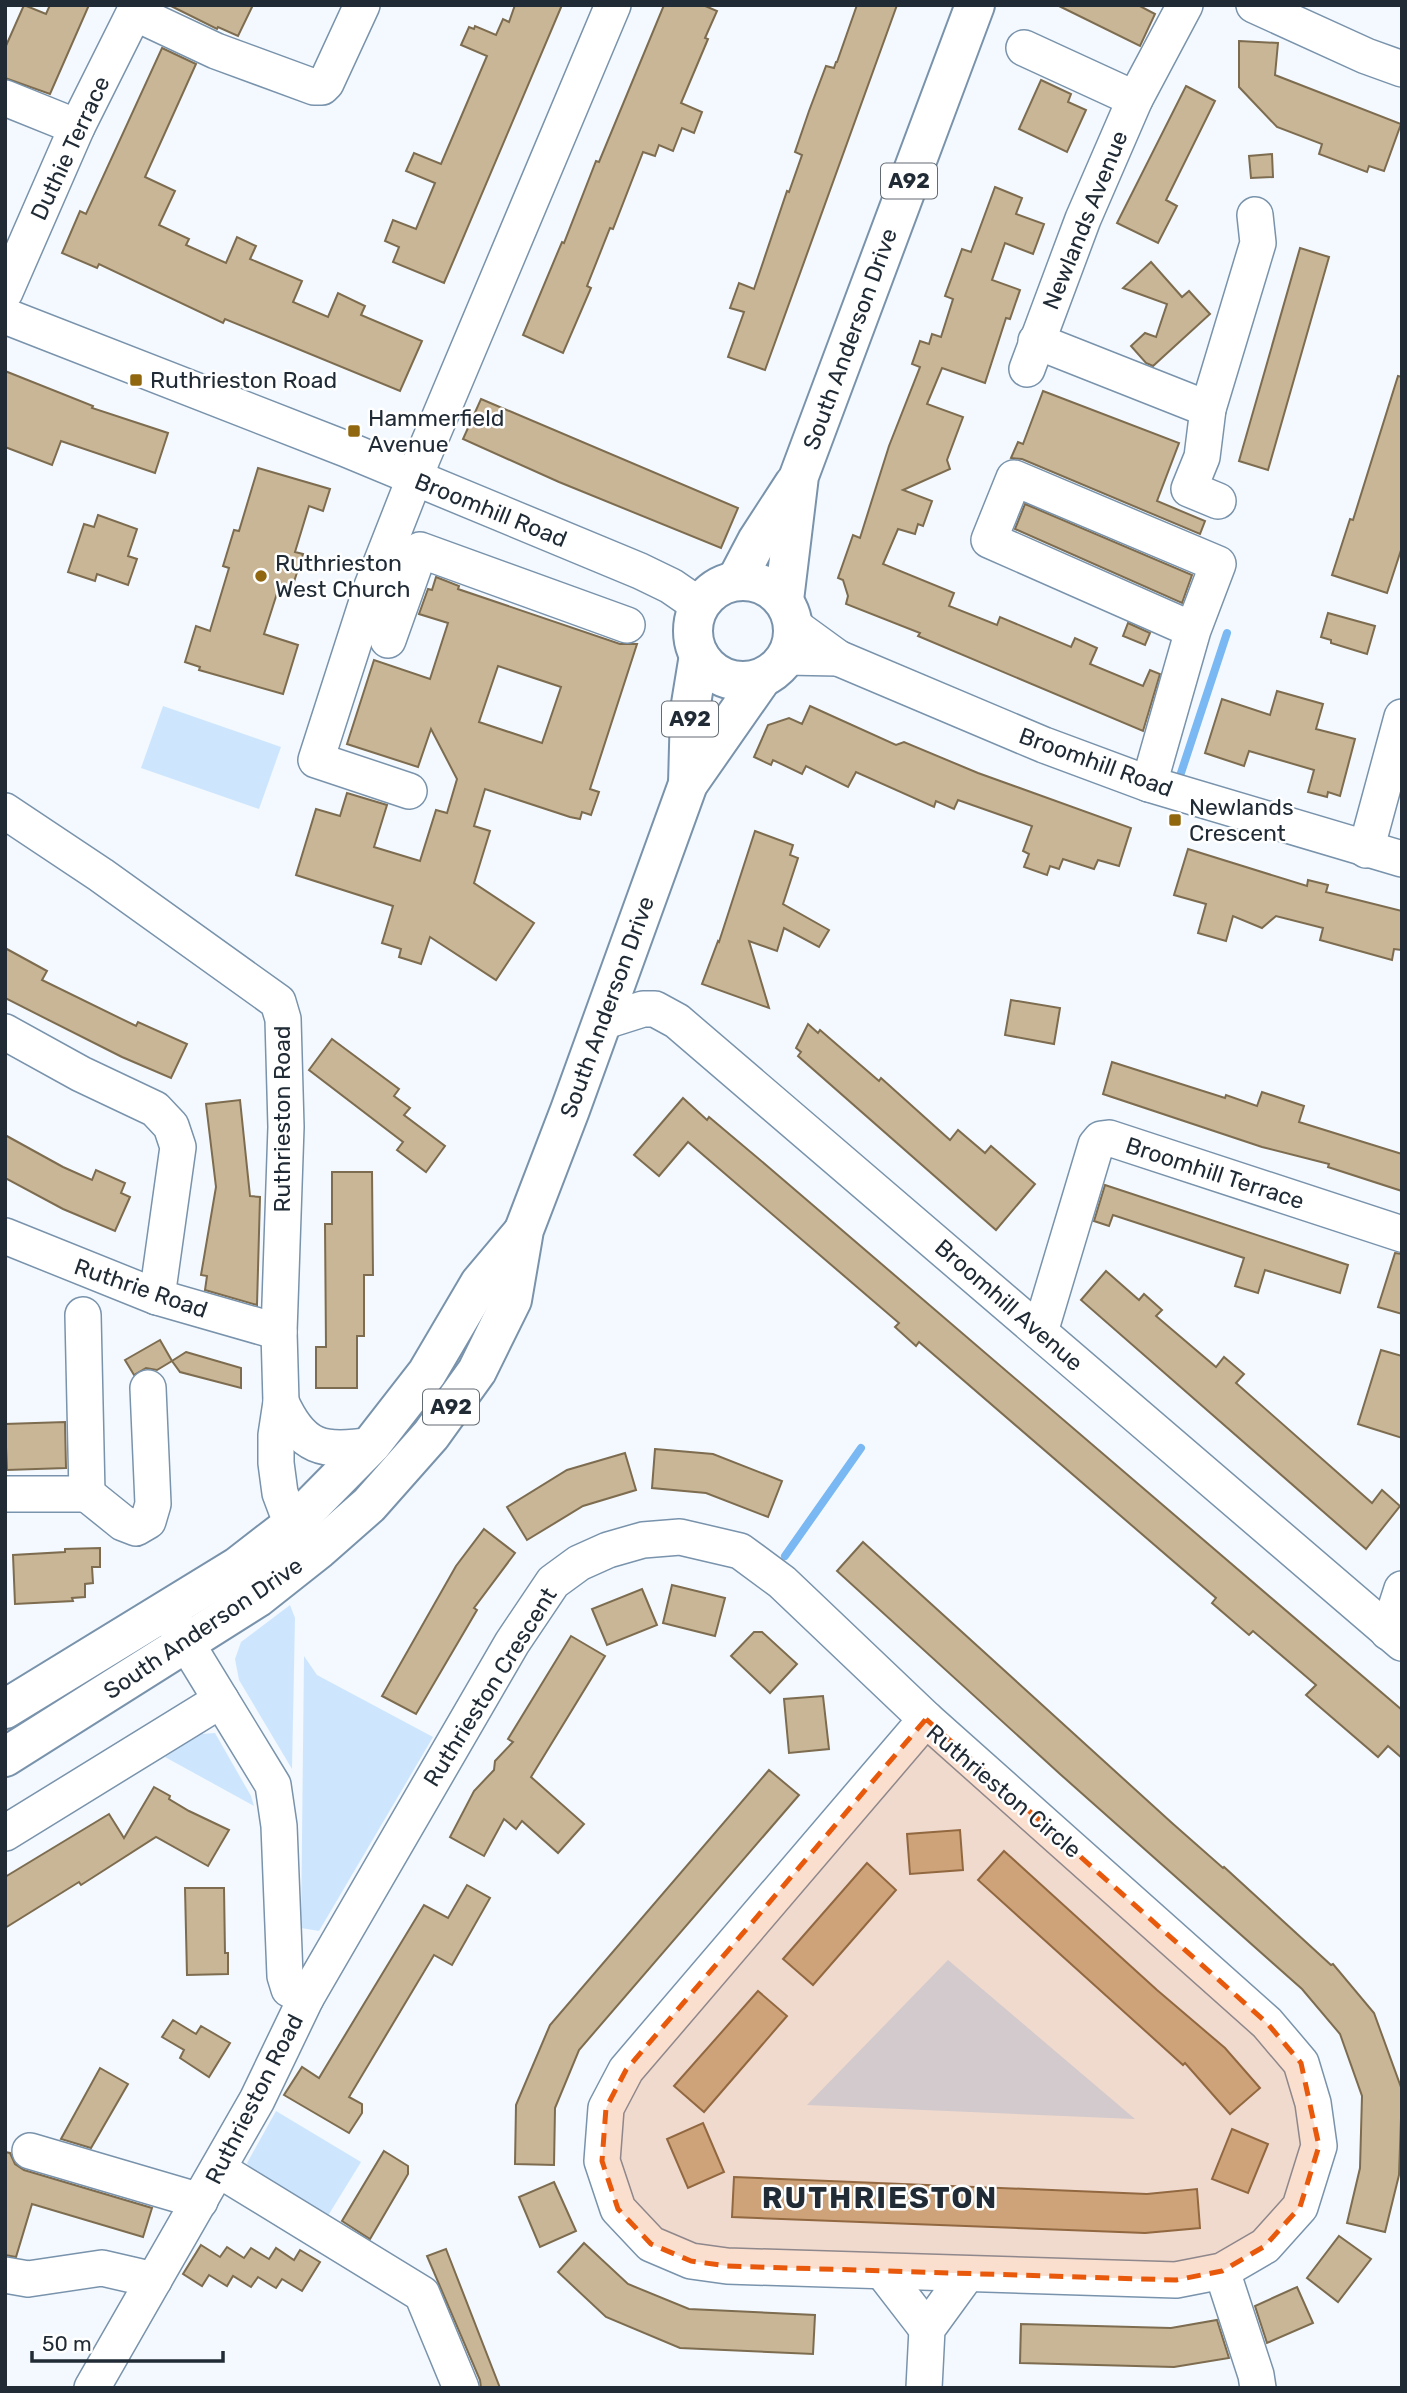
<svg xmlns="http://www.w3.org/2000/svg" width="1407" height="2393" viewBox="0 0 1407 2393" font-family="Rubik,sans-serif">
	<rect width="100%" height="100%" fill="#f3f9fe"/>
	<g fill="#cee6fd">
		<path d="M163,706L281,747L259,809L141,768Z"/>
		<path d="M290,1605L295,1618L292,1769L239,1680L235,1659L241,1642Z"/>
		<path d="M304,1656L317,1675L433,1737L319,1931L301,1928Z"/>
		<path d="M215,1733L251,1796L254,1806L165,1757L201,1734Z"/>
		<path d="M948,1960L1135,2119L807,2105Z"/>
		<path d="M276,2111L361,2162L326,2219L253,2173L247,2163Z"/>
	</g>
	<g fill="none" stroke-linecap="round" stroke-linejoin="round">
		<g stroke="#79b8f2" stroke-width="8">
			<path d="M1178,782L1227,633"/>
			<path d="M785,1556L861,1448"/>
		</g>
	</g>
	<g fill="#c9b696" stroke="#7d6c4f" stroke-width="2" fill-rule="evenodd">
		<path d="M24,5L46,14L50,5H89L50,94L5,78V48Z"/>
		<path d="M169,5H253L238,36L218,27L217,29Z"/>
		<path d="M515,5H562L444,283L393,262L399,247L385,241L393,220L416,229L435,183L406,171L414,153L441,164L487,56L461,45L469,27L474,29L475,26L496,35L503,19L509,22Z"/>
		<path d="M664,5H703L717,11L705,38L708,39L681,103L702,112L694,133L682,128L673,151L659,145L655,156L643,152L613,229L610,228L587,286L591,288L563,353L523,335L562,242L564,243L596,161L599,162Z"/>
		<path d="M857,5H897L765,370L728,357L744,312L730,308L739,283L754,289L787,191L789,192L802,155L795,152L809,111L826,66L834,68L836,62H837Z"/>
		<path d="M1057,5H1138L1155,14L1140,46Z"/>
		<path d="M1239,41L1278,43L1275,75L1401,124L1384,171L1369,166L1367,172L1319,154L1322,144L1277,127L1239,87Z"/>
		<path d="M162,48L196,64L145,177L175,191L159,225L189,239L186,245L226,263L237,237L256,246L250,259L302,281L293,302L328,317L338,293L365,306L361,315L422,341L400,391L225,319L223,323L99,264L97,268L62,253L80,211L86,214Z"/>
		<path d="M1041,80L1071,94L1068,102L1086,110L1067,152L1019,129Z"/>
		<path d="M1186,86L1215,101L1166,200L1177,206L1158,243L1117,223Z"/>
		<path d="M1272,154L1273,177L1251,178L1249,156Z"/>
		<path d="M995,187L1022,198L1016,214L1044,224L1033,254L1005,243L992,280L1020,290L1010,319L1006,318L985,383L942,368L927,404L963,417L947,460L950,469L903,490L932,501L923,526L918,524L915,534L898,529L883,564L954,593L949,606L997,625L1000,617L1071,647L1075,638L1097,648L1090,664L1143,686L1150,670L1160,674L1143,731L918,636L920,633L846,604L848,596L843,580L838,578L853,535L860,538L889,446L920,367L912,364L920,341L929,344L932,334L941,337L953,299L945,296L962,249L971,252Z"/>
		<path d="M1300,248L1329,257L1268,470L1239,461Z"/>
		<path d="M1151,262L1182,297L1189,291L1210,314L1153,366L1146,363L1131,346L1145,333L1156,337L1167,304L1123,288Z"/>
		<path d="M5,371L93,406L92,408L168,433L155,473L61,441L52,465L5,447Z"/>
		<path d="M1398,376L1402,377V547L1387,593L1332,575L1350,519L1353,520Z"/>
		<path d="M1043,391L1179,443L1157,501L1205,521L1200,534L1022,459L1011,458L1018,442L1023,444Z"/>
		<path d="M481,399L738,508L721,548L559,482L463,439Z"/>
		<path d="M258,468L330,489L323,511L309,506L295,552L303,554L292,588L280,584L264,634L298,645L283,694L199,670L200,667L185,662L196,626L210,631L229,568L223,566L234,530L239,531Z"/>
		<path d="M1025,504L1192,575L1182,603L1015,529Z"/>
		<path d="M98,515L137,529L128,556L137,559L128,585L97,574L95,581L68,572L84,524L94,527Z"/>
		<path d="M436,577L459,586L458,589L620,644H637L590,789L599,792L591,815L582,812L580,819L570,817L485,789L474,826L490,831L474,883L534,923L496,980L430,937L421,964L399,957L401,949L382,943L393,906L296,875L316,809L340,816L347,793L387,805L374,847L420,861L436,810L447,813L457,779L431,729L418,767L347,744L374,660L430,679L448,623L419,614L428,589L432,590ZM498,666L561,687L542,743L479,722Z"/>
		<path d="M1328,613L1375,626L1367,654L1331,643V640L1321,637Z"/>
		<path d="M1128,623L1150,633L1145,645L1123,636Z"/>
		<path d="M1277,691L1323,704L1316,729L1355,739L1340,796L1328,792L1327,797L1308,792L1314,770L1249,751L1244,766L1205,753L1222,699L1270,715Z"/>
		<path d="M810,706L896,745L904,742L978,773L1131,828L1119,866L1098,860L1094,869L1063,859L1059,869L1050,866L1047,875L1024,867L1029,854L1023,851L1032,826L958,800L954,809L936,801L934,807L856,772L848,787L806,766L802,774L773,760L771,765L754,757L768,725L789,718L802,724Z"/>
		<path d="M755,831L793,845L790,855L798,858L783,904L829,930L819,947L784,928L777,951L749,941L769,1008L702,984L718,941L719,942Z"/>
		<path d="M1188,849L1307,886L1308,880L1328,885L1326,892L1402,911V950L1394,949L1392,960L1320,940L1323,928L1276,916L1262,928L1233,916L1226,941L1198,933L1206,904L1174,895Z"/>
		<path d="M5,948L47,971L42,980L136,1026L138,1022L187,1044L171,1078L122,1057L5,998Z"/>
		<path d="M1011,1000L1060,1008L1054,1044L1005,1035Z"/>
		<path d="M808,1024L818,1033L820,1030L879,1081L881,1078L950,1140L958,1130L985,1153L991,1146L1035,1184L996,1230L798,1056L801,1052L796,1048Z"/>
		<path d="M332,1039L399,1089L394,1096L410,1108L404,1115L445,1146L426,1172L397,1150L403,1142L309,1070Z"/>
		<path d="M1112,1062L1225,1098L1226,1095L1257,1106L1262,1092L1304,1106L1299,1122L1402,1154V1191L1328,1167L1329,1164L1262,1147L1103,1094Z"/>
		<path d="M683,1098L707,1120L709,1117L766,1165L1402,1710V1758L1388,1746L1378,1757L1314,1702L1306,1695L1316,1685L1253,1631L1249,1635L1212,1603L1216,1598L919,1342L916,1346L895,1327L899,1323L688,1142L659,1176L634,1155Z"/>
		<path d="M240,1100L250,1196L260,1197L257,1305L205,1290L207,1276L201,1275L216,1187L206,1104Z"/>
		<path d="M5,1135L63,1167L92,1180L96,1170L125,1183L121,1193L130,1197L115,1231L63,1209L5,1178Z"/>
		<path d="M332,1172H372L373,1275H364V1336H357V1388H316V1347H326L325,1224H332Z"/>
		<path d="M1105,1185L1348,1265L1340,1293L1265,1270L1258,1293L1235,1286L1244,1258L1113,1215L1109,1226L1094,1221Z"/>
		<path d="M1395,1253L1402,1254V1314L1378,1307Z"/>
		<path d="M1106,1271L1139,1300L1144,1294L1162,1310L1156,1316L1216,1367L1224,1357L1244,1374L1236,1383L1372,1503L1382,1490L1400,1506L1366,1549L1081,1300Z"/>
		<path d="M160,1340L172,1361L157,1370L146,1368L134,1375L125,1360Z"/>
		<path d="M1381,1350L1402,1356V1438L1358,1424Z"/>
		<path d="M186,1352L241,1368V1388L180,1372L172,1361Z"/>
		<path d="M65,1422L66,1468L7,1470L5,1424Z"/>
		<path d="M655,1449L713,1454L782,1481L768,1517L706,1493L652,1488Z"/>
		<path d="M625,1453L636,1490L583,1506L527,1540L507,1507L567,1470Z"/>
		<path d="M484,1529L515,1553L474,1608L477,1610L416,1714L382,1696L456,1566Z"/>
		<path d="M863,1542L1172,1823L1223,1868L1224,1867L1331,1965L1333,1964L1374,2013L1402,2090L1399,2175L1385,2232L1347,2223L1360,2168L1362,2096L1340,2034L1302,1989L1060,1774L837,1571Z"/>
		<path d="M100,1548V1567H92L93,1583L85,1584V1597L72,1598L73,1601L15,1604L13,1555L65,1552V1549Z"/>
		<path d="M672,1585L725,1598L715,1636L663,1623Z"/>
		<path d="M642,1589L657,1625L607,1645L592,1609Z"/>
		<path d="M754,1632H762L797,1664L770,1693L731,1656Z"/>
		<path d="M571,1636L605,1656L531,1777L584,1824L558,1853L522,1821L516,1829L504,1819L484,1856L450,1837L474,1791L494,1770L495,1761L513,1742L508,1739Z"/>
		<path d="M823,1696L829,1749L789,1753L784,1699Z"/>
		<path d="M769,1770L799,1795L579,2050L555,2108L554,2165L515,2164L516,2105L550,2025Z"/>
		<path d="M154,1787L170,1796L169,1799L189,1811L229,1830L208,1866L156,1837L81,1885L79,1882L5,1928V1877L109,1814L124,1838Z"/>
		<path d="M960,1830L963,1870L910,1874L907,1834Z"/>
		<path d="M1004,1851L1157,1990L1225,2048L1260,2088L1230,2114L1185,2063L1183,2065L978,1880Z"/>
		<path d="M867,1863L896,1890L813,1985L783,1959Z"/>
		<path d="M467,1885L490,1898L452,1965L434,1955L349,2097L362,2104V2113L349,2133L284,2095L302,2067L319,2078L424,1905L448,1918Z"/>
		<path d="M185,1888H224L225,1953H228V1974L187,1975Z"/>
		<path d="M758,1991L787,2016L704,2112L674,2086Z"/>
		<path d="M173,2020L196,2034L201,2026L230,2043L209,2077L180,2058L184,2050L162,2037Z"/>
		<path d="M100,2068L128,2084L91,2148L61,2139Z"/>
		<path d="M703,2123L724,2172L688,2188L667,2139Z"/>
		<path d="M1232,2129L1268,2144L1248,2193L1212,2179Z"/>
		<path d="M384,2151L408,2166V2174L370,2239L342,2221Z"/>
		<path d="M5,2152L10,2153L15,2164L24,2170L152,2208L143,2237L32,2204L16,2257L5,2255Z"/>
		<path d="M734,2177L1147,2194L1197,2189L1200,2228L1145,2233L732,2217Z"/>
		<path d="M554,2182L576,2231L540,2247L519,2197Z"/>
		<path d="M1339,2236L1371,2259L1338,2302L1307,2278Z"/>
		<path d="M584,2243L628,2284L689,2309L815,2315L813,2354L680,2348L606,2317L558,2272Z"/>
		<path d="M201,2245L220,2257L227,2247L244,2258L251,2248L269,2259L276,2248L294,2260L300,2250L320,2262L302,2291L282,2279L276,2288L258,2277L251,2287L233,2276L227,2286L209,2275L202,2286L183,2274Z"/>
		<path d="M446,2249L500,2388H481L480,2380L427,2256Z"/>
		<path d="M1297,2287L1313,2323L1267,2343L1255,2306Z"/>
		<path d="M1217,2320L1229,2358L1174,2367L1020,2363L1021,2324L1171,2328Z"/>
	</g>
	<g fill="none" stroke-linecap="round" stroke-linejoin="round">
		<defs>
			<g id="minor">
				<path d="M1254,5L1366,56L1402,69"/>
				<path d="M135,13L216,51L314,87H322L326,83L362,5"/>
				<path d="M1024,48L1135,99"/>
				<path d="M5,98L77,127"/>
				<path d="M5,292L77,127L138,5"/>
				<path d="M5,316L346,449L640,571L671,586L700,606"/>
				<path d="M1036,341L1208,409"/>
				<path d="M1027,369L1083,219L1135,99L1185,5"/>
				<path d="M1218,501L1189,489L1202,457L1208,409L1258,243L1255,215"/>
				<path d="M794,626L838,658L1044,745L1149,784L1402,859"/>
				<path d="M388,640L420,550L627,625"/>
				<path d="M786,657L838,658"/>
				<path d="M1149,784L1193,630L1218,564L1014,478L989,540L1193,630"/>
				<path d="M409,791L316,760L371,589L422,459L613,5"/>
				<path d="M5,811L101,875L278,1002L283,1019L286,1127L279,1332L281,1402L276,1435V1463L280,1493L286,1509L294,1523L312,1541"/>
				<path d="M1366,850L1402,717"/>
				<path d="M602,1022L643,1009H655L677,1021L1402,1643"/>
				<path d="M5,1032L81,1074L155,1109L171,1126L178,1147L157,1297"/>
				<path d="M5,1236L157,1297L279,1332"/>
				<path d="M83,1315L87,1494"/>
				<path d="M1040,1332L1096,1145L1101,1139L1109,1138L1402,1234"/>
				<path d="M281,1402C302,1448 322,1453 371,1445"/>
				<path d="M5,1494H87"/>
				<path d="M87,1494L123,1523L136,1528L148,1521L153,1504L148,1388"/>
				<path d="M1388,1632L1402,1589"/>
				<path d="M926,1719L1267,2023L1301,2063L1313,2103L1319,2146L1300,2207L1265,2246L1222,2271L1176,2280L727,2266L691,2261L651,2244L618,2209L602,2161L606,2108L626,2070Z"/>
				<path d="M5,1833L221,1700"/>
				<path d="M306,1998L512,1643L553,1582L579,1563L608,1550L643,1540L680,1537L740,1551L782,1582L926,1719"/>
				<path d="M30,2151L200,2201"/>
				<path d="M218,2169L422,2294L461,2388"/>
				<path d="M1222,2271L1256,2375L1258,2388"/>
				<path d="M883,2272L927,2329"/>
				<path d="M5,2275L28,2279L102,2268L154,2280"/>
				<path d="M92,2388L257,2100L306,1998L289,1989L285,1976L279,1826L273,1785L171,1618"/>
				<path d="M924,2388L927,2329L967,2274"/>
			</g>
			<g id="major">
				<circle cx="743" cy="631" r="50"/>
				<path d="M736,581L757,541L794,484"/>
				<path d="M784,600L799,476L975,5"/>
				<path d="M688,784L690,710L699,655"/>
				<path d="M5,1709L237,1567L294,1523L371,1445L427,1373L480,1283L523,1232"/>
				<path d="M5,1757L257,1598L319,1549L369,1505L431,1435L477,1371L512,1300L524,1230L570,1110L688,784L762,678"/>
			</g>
		</defs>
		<use href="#minor" stroke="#7993ac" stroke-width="38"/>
		<use href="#major" stroke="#7993ac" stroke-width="42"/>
		<use href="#minor" stroke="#fff" stroke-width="35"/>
		<use href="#major" stroke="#fff" stroke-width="38"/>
	</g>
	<path fill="#e8590c" fill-opacity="0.2" stroke="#e8590c" stroke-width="5" stroke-dasharray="14 9" stroke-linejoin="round" d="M926,1719L1267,2023L1301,2063L1319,2146L1300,2207L1265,2246L1222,2271L1176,2280L727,2266L691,2261L651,2244L618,2209L602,2161L606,2108L626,2070Z"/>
	<g fill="#90670e" stroke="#fff" stroke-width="2.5">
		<rect x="129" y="373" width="14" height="14" rx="3.5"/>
		<rect x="347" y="424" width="14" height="14" rx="3.5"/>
		<circle cx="261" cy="576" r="7"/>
		<rect x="1168" y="813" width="14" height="14" rx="3.5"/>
	</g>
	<g text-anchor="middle" stroke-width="5" stroke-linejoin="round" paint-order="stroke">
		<g fill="#fff" stroke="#636b72" stroke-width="2">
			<rect x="881" y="163.5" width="56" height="35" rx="5"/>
			<rect x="662" y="701.5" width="56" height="35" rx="5"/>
			<rect x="423" y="1389.5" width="56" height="35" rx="5"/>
		</g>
		<g font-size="21" font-weight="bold" fill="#202b35">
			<text x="909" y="188">A92</text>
			<text x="690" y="726">A92</text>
			<text x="451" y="1414">A92</text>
		</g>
		<g font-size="23" fill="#202b35" stroke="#fff">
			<text transform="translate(70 148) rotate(-65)" y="8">Duthie Terrace</text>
			<text transform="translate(1085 220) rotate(-68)" y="8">Newlands Avenue</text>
			<text transform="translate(850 339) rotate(-70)" y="8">South Anderson Drive</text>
			<text transform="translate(491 510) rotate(22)" y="8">Broomhill Road</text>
			<text transform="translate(1096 762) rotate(20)" y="8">Broomhill Road</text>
			<text transform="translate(607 1007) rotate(-70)" y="8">South Anderson Drive</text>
			<text transform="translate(282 1119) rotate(-90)" y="8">Ruthrieston Road</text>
			<text transform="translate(1215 1173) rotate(18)" y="8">Broomhill Terrace</text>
			<text transform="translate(141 1288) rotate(19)" y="8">Ruthrie Road</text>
			<text transform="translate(1009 1305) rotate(41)" y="8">Broomhill Avenue</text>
			<text transform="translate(203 1628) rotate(-34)" y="8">South Anderson Drive</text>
			<text transform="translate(490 1687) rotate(-58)" y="8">Ruthrieston Crescent</text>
			<text transform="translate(1004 1791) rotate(40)" y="8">Ruthrieston Circle</text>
			<text transform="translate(254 2099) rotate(-63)" y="8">Ruthrieston Road</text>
		</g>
		<g font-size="23" fill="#202b35" stroke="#fff" text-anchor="start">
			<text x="150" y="388">Ruthrieston Road</text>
			<text x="368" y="426">Hammerfield<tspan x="368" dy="26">Avenue</tspan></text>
			<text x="275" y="571">Ruthrieston<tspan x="275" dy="26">West Church</tspan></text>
			<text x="1189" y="815">Newlands<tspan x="1189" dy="26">Crescent</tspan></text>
		</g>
		<g font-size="30" font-weight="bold" letter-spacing="2" fill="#202b35" stroke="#fff">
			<text x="880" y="2208">RUTHRIESTON</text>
		</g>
	</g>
	<rect width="1407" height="2393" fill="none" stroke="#202b35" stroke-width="14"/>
	<path d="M32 2351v10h191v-10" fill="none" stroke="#202b35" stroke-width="3.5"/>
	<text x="42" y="2351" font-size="21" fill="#202b35" stroke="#ffffff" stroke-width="5" paint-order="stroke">50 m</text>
</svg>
